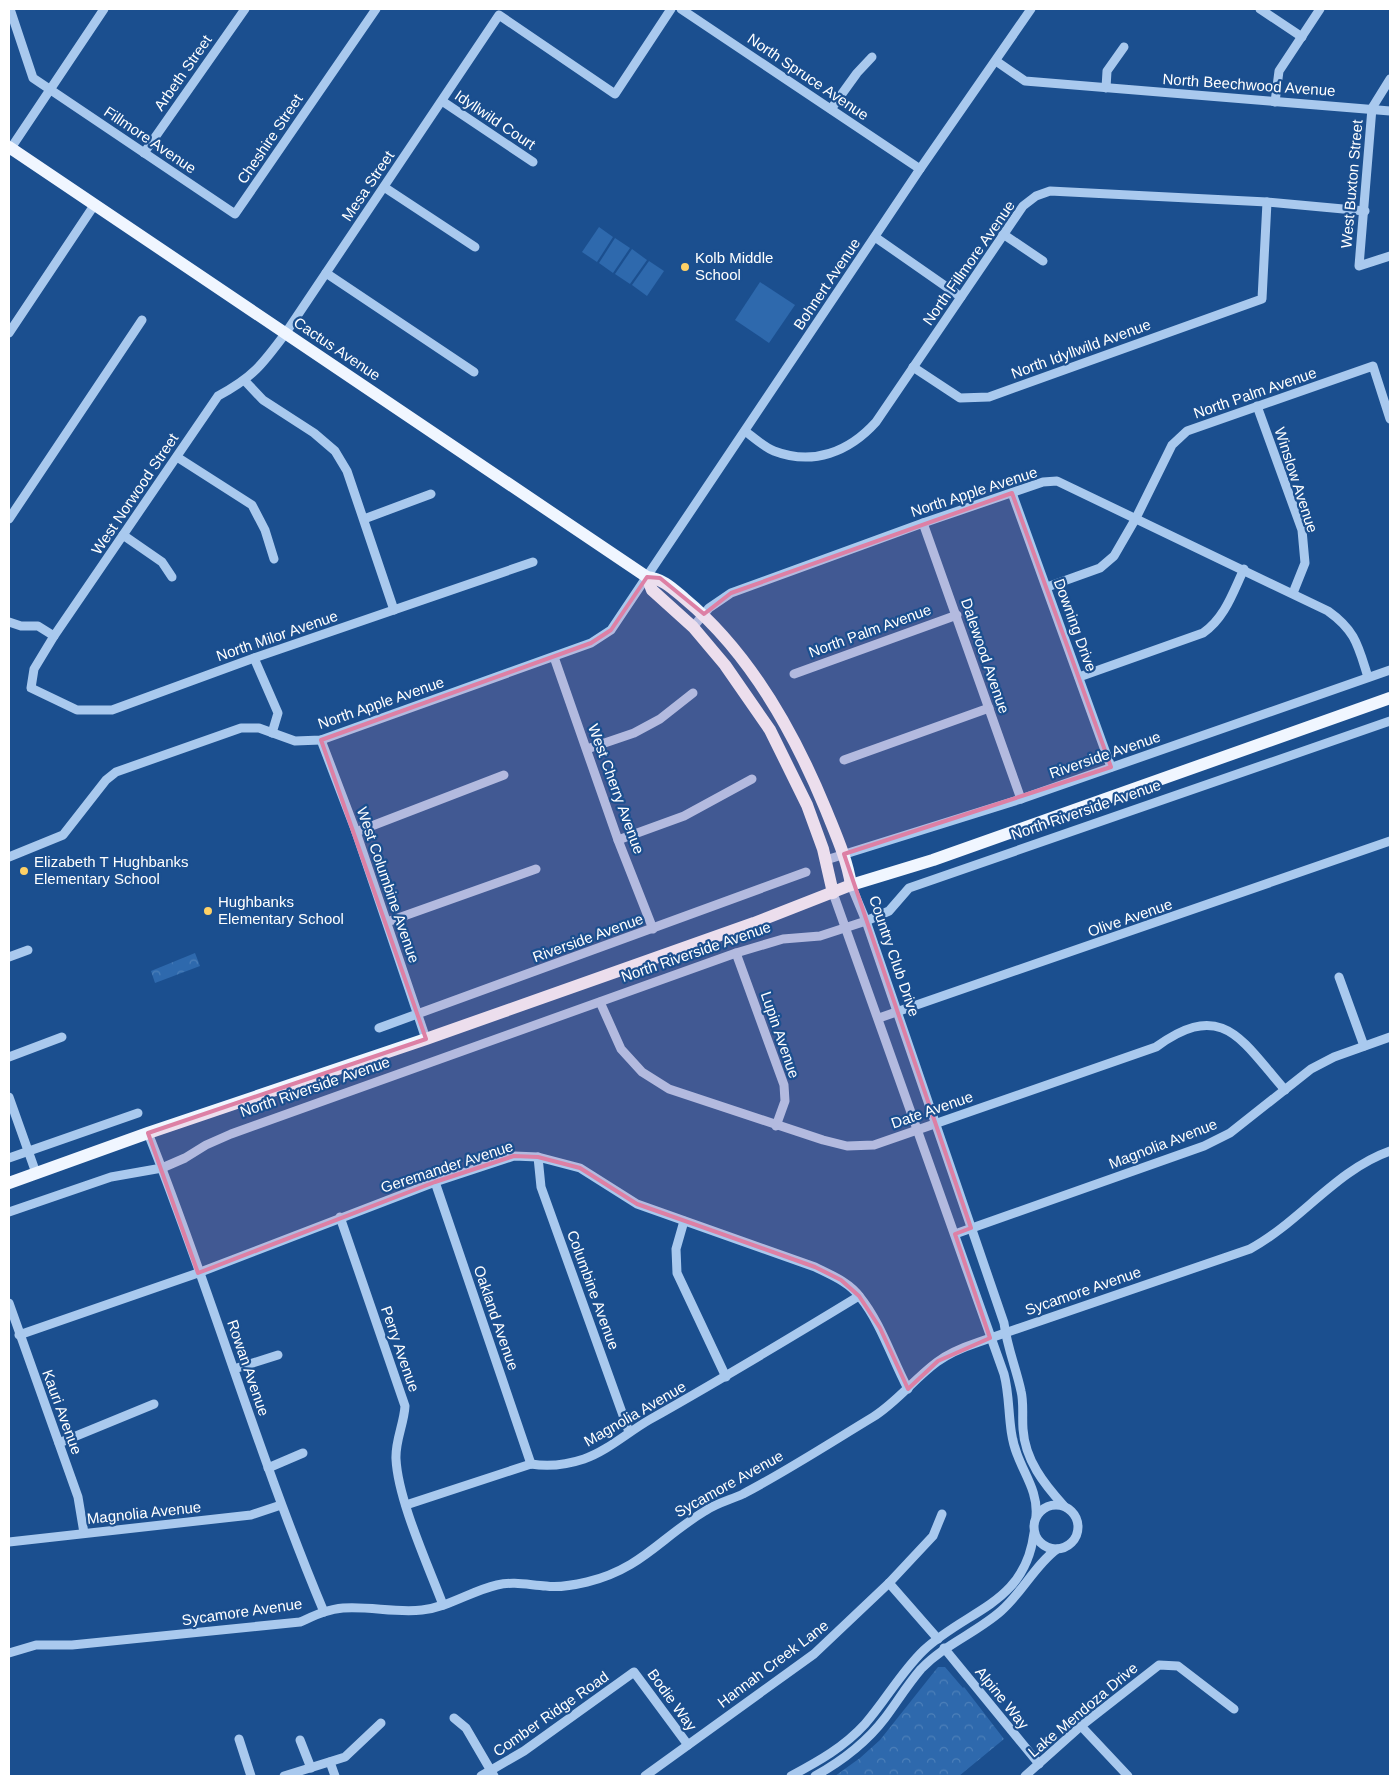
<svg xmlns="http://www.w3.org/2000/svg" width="1399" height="1785" viewBox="0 0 1399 1785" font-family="Arial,sans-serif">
	<defs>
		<pattern id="forest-crowns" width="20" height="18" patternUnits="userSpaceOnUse" patternTransform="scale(1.25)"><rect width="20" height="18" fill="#2e69ad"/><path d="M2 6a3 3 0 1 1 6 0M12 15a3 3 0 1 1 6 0" fill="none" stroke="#4d80b9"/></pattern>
	</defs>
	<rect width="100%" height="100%" fill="#1b4f8f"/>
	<g fill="url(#forest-crowns)">
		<path d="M195,953L200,966L155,983L151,971Z"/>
		<path d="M938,1667H945L963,1688L964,1687L1004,1739L959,1776H835L860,1758L880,1740Z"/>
	</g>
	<g fill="#2e69ad">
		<path d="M599,227L613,237L597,262L582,252Z"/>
		<path d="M615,238L630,248L613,273L599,263Z"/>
		<path d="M632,249L647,260L630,284L615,274Z"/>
		<path d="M649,261L664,271L647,296L632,285Z"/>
		<path d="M760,282L795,305L769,343L735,320Z"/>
	</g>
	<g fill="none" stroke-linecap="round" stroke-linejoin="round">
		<g stroke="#a9c9ee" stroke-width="9">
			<path d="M10,9L33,78L235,214L376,9"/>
			<path d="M681,9L920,169"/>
			<path d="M1260,9L1302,37"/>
			<path d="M996,61L1025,81L1390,111"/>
			<path d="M1390,79L1372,108L1359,266L1390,256"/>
			<path d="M1106,88L1107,71L1124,47"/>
			<path d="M442,101L533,162"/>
			<path d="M1275,102L1279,71L1320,9"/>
			<path d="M831,109L857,73L872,57"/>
			<path d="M9,151L104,9"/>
			<path d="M144,153L245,9"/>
			<path d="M384,187L475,247"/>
			<path d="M1003,234L1043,261"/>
			<path d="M875,237L961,297"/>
			<path d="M326,273L474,372"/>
			<path d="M9,333L95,204"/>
			<path d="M913,367L960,398L989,397L1262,299L1267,202"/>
			<path d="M245,381L263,400L314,433L335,451L347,471L394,610"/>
			<path d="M1257,406L1302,530L1305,563L1293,593"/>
			<path d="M745,431C753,437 764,447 774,451C813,466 849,452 876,422L1023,206L1036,196L1050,191L1267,202L1365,211"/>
			<path d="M177,457L252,505L265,530L274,559"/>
			<path d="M1012,493L1111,767"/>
			<path d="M9,519L142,320"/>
			<path d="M364,519L431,494"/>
			<path d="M923,523L1021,799"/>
			<path d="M123,535L162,562L172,577"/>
			<path d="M533,562L254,658L112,710H77L31,688L34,669L54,636L218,396C253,377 262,365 285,334L499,15L615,94L671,9"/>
			<path d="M1047,587L1100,568L1114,556L1136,518L1172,445L1187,431L1373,366L1390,419"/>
			<path d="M9,622L21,626H38L54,636"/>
			<path d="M693,627L709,608L731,593L923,523L1043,482L1057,481L1328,611C1356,631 1358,646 1368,677"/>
			<path d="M554,657L618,840L653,929"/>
			<path d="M254,658L278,713L272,733"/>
			<path d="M794,674L957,615"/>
			<path d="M1079,677L1203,633C1225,618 1233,592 1244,569"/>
			<path d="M321,740L356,832L426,1039"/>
			<path d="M587,749L634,733L660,719L693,693"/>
			<path d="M844,760L989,708"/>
			<path d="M356,832L504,775"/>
			<path d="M618,840L684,816L752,779"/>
			<path d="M9,857L63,835L106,780L116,772L241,728H259L295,741L321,740L591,643L611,630L920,169L1031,9"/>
			<path d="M826,860L1021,799L1390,670"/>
			<path d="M851,885L866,921L1004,1323C1007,1347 1016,1368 1021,1391C1024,1403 1022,1416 1023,1429C1025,1460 1044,1484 1064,1506"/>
			<path d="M833,893L1004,1374C1011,1400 1007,1429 1017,1454C1025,1476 1038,1492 1036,1516"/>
			<path d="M387,922L536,869"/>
			<path d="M736,953L784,1085L785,1101L776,1126"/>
			<path d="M9,957L28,950"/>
			<path d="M1339,977L1364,1046"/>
			<path d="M600,1002L621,1049L642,1072L669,1089L823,1140L847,1146L874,1145L1156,1047C1223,998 1242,1041 1285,1090"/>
			<path d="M879,1018L1390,841"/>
			<path d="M379,1028L806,872"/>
			<path d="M9,1057L62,1037"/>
			<path d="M9,1097L36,1173"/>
			<path d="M148,1133C211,1291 258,1455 324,1612"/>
			<path d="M538,1157L541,1187L629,1432"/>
			<path d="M9,1158L138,1113"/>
			<path d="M435,1182L531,1464"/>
			<path d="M9,1212L111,1177L162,1168L185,1158L206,1145L231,1134L736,953L783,939L820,936L866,921L889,911L909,888L1390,721"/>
			<path d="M340,1217L405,1406C404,1424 395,1441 396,1459C398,1500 428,1565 443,1605"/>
			<path d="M684,1221L676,1249L677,1273L726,1377"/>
			<path d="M955,1234L1204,1146L1230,1133L1311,1069L1334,1057L1390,1037"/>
			<path d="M9,1303L78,1497L84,1533"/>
			<path d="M19,1335L198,1273L435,1182L514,1156L538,1157L580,1168L637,1204L815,1267C831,1275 849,1282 860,1297C881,1323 892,1359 908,1389"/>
			<path d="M234,1369L278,1355"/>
			<path d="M59,1443L154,1404"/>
			<path d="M268,1468L303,1453"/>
			<circle cx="1056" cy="1527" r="22"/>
			<path d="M406,1505L531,1464C549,1467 566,1465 584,1459C607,1451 627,1433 649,1420C720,1380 790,1338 859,1296"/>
			<path d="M9,1542L251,1515L281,1505"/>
			<path d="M889,1583L938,1639"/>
			<path d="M944,1648L1039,1764"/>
			<path d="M9,1653L36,1645H72L300,1622C314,1616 328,1609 343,1608C370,1606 395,1613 422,1610C449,1607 471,1591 497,1585C514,1581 529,1585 546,1586C559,1588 574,1585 587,1582C641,1569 660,1538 705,1511C717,1503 730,1500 743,1494C787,1471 830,1443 873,1417C897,1402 914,1379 937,1362C949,1353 964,1347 979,1342L1250,1249C1300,1222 1336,1170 1390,1151"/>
			<path d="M454,1718L466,1728L494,1776"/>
			<path d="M1081,1726L1128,1776"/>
			<path d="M239,1739L251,1776"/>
			<path d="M300,1740L311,1768"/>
			<path d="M330,1762L335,1776"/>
			<path d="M284,1776L345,1757L381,1723"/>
			<path d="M481,1776L524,1751L634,1672L688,1745"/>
			<path d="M645,1776L814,1654L889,1583L933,1536L942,1514"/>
			<path d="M791,1776C819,1761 844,1747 865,1724C886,1700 901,1672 924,1650C968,1609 1025,1604 1034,1533"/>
			<path d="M815,1776C842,1761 866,1743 885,1718C897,1702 908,1684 921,1669C945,1644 976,1633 1001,1611C1022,1593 1035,1565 1057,1549"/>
			<path d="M1025,1776L1081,1726L1159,1665L1178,1666L1234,1709"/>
		</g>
		<g stroke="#f0f6ff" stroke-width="12">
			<path d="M9,147L647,577C664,579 673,589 685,599C750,653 794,732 826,810C836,835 847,859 851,885"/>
			<path d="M647,577L652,590L693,627L725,665L770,730L807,805L823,849L833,893"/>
			<path d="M9,1183L148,1133L426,1039L754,923L851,885L933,860L1390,698"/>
		</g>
	</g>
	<path fill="#dd80a5" fill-opacity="0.2" stroke="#dd80a5" stroke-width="4" stroke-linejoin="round" d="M1012,493L1111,767L844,854L971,1228L955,1234L990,1338L938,1361L908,1389L880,1328L859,1296L841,1280L815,1267L637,1204L580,1168L538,1157L514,1156L435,1182L198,1273L148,1133L426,1039L321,740L591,643L611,630L647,577L660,578L704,614L731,593Z"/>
	<g fill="#ffd166" stroke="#1b4f8f" stroke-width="2">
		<circle cx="685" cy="267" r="5"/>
		<circle cx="24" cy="871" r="5"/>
		<circle cx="208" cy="911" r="5"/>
	</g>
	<g text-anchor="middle" stroke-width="4.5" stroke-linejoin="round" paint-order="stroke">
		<g font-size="15" fill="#fff" stroke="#1b4f8f">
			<text transform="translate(183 73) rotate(-55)" y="5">Arbeth Street</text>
			<text transform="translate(808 77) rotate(34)" y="5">North Spruce Avenue</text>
			<text transform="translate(1249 85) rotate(4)" y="5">North Beechwood Avenue</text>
			<text transform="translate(495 120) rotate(34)" y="5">Idyllwild Court</text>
			<text transform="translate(270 139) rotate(-56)" y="5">Cheshire Street</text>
			<text transform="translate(150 140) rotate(34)" y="5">Fillmore Avenue</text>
			<text transform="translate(1352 184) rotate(-85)" y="5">West Buxton Street</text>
			<text transform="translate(368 186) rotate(-56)" y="5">Mesa Street</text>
			<text transform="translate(969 263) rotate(-55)" y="5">North Fillmore Avenue</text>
			<text transform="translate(827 284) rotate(-56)" y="5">Bohnert Avenue</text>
			<text transform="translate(337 349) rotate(34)" y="5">Cactus Avenue</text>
			<text transform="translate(1081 349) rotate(-20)" y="5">North Idyllwild Avenue</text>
			<text transform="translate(1255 393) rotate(-19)" y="5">North Palm Avenue</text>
			<text transform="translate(1296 480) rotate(72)" y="5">Winslow Avenue</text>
			<text transform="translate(974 492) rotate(-18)" y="5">North Apple Avenue</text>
			<text transform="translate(135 494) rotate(-56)" y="5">West Norwood Street</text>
			<text transform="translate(1075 625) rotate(70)" y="5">Downing Drive</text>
			<text transform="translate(870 631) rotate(-20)" y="5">North Palm Avenue</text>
			<text transform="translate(277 636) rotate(-19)" y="5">North Milor Avenue</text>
			<text transform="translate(985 656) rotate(71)" y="5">Dalewood Avenue</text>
			<text transform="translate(381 703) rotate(-19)" y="5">North Apple Avenue</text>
			<text transform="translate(1105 755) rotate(-19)" y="5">Riverside Avenue</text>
			<text transform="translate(616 789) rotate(70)" y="5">West Cherry Avenue</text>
			<text transform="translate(1086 810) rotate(-19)" y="5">North Riverside Avenue</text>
			<text transform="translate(388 885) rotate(71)" y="5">West Columbine Avenue</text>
			<text transform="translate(1130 918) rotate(-19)" y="5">Olive Avenue</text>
			<text transform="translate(588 938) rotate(-20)" y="5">Riverside Avenue</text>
			<text transform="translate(696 952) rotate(-19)" y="5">North Riverside Avenue</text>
			<text transform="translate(894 956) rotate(71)" y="5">Country Club Drive</text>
			<text transform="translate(780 1035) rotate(71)" y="5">Lupin Avenue</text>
			<text transform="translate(315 1087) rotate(-19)" y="5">North Riverside Avenue</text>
			<text transform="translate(932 1110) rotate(-19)" y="5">Date Avenue</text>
			<text transform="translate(1163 1144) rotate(-21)" y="5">Magnolia Avenue</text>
			<text transform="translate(447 1167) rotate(-18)" y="5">Geremander Avenue</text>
			<text transform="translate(593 1290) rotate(70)" y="5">Columbine Avenue</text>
			<text transform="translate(1083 1291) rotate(-19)" y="5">Sycamore Avenue</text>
			<text transform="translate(496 1318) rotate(71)" y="5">Oakland Avenue</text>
			<text transform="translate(400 1349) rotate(71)" y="5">Perry Avenue</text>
			<text transform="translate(248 1368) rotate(71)" y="5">Rowan Avenue</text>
			<text transform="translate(62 1412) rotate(70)" y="5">Kauri Avenue</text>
			<text transform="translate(635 1414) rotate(-30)" y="5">Magnolia Avenue</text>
			<text transform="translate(729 1484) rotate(-29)" y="5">Sycamore Avenue</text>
			<text transform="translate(144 1513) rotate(-6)" y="5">Magnolia Avenue</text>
			<text transform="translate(242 1612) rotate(-8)" y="5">Sycamore Avenue</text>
			<text transform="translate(773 1664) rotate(-37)" y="5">Hannah Creek Lane</text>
			<text transform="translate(1002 1698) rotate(51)" y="5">Alpine Way</text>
			<text transform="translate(672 1700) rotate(54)" y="5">Bodie Way</text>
			<text transform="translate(1083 1710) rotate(-40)" y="5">Lake Mendoza Drive</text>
			<text transform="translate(551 1714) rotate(-35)" y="5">Comber Ridge Road</text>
		</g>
		<g font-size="15" fill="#fff" stroke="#1b4f8f" text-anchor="start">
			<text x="695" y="263">Kolb Middle<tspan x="695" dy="17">School</tspan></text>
			<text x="34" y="867">Elizabeth T Hughbanks<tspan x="34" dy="17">Elementary School</tspan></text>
			<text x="218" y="907">Hughbanks<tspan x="218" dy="17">Elementary School</tspan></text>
		</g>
	</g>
	<rect width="1399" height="1785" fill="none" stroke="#ffffff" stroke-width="20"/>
</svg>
